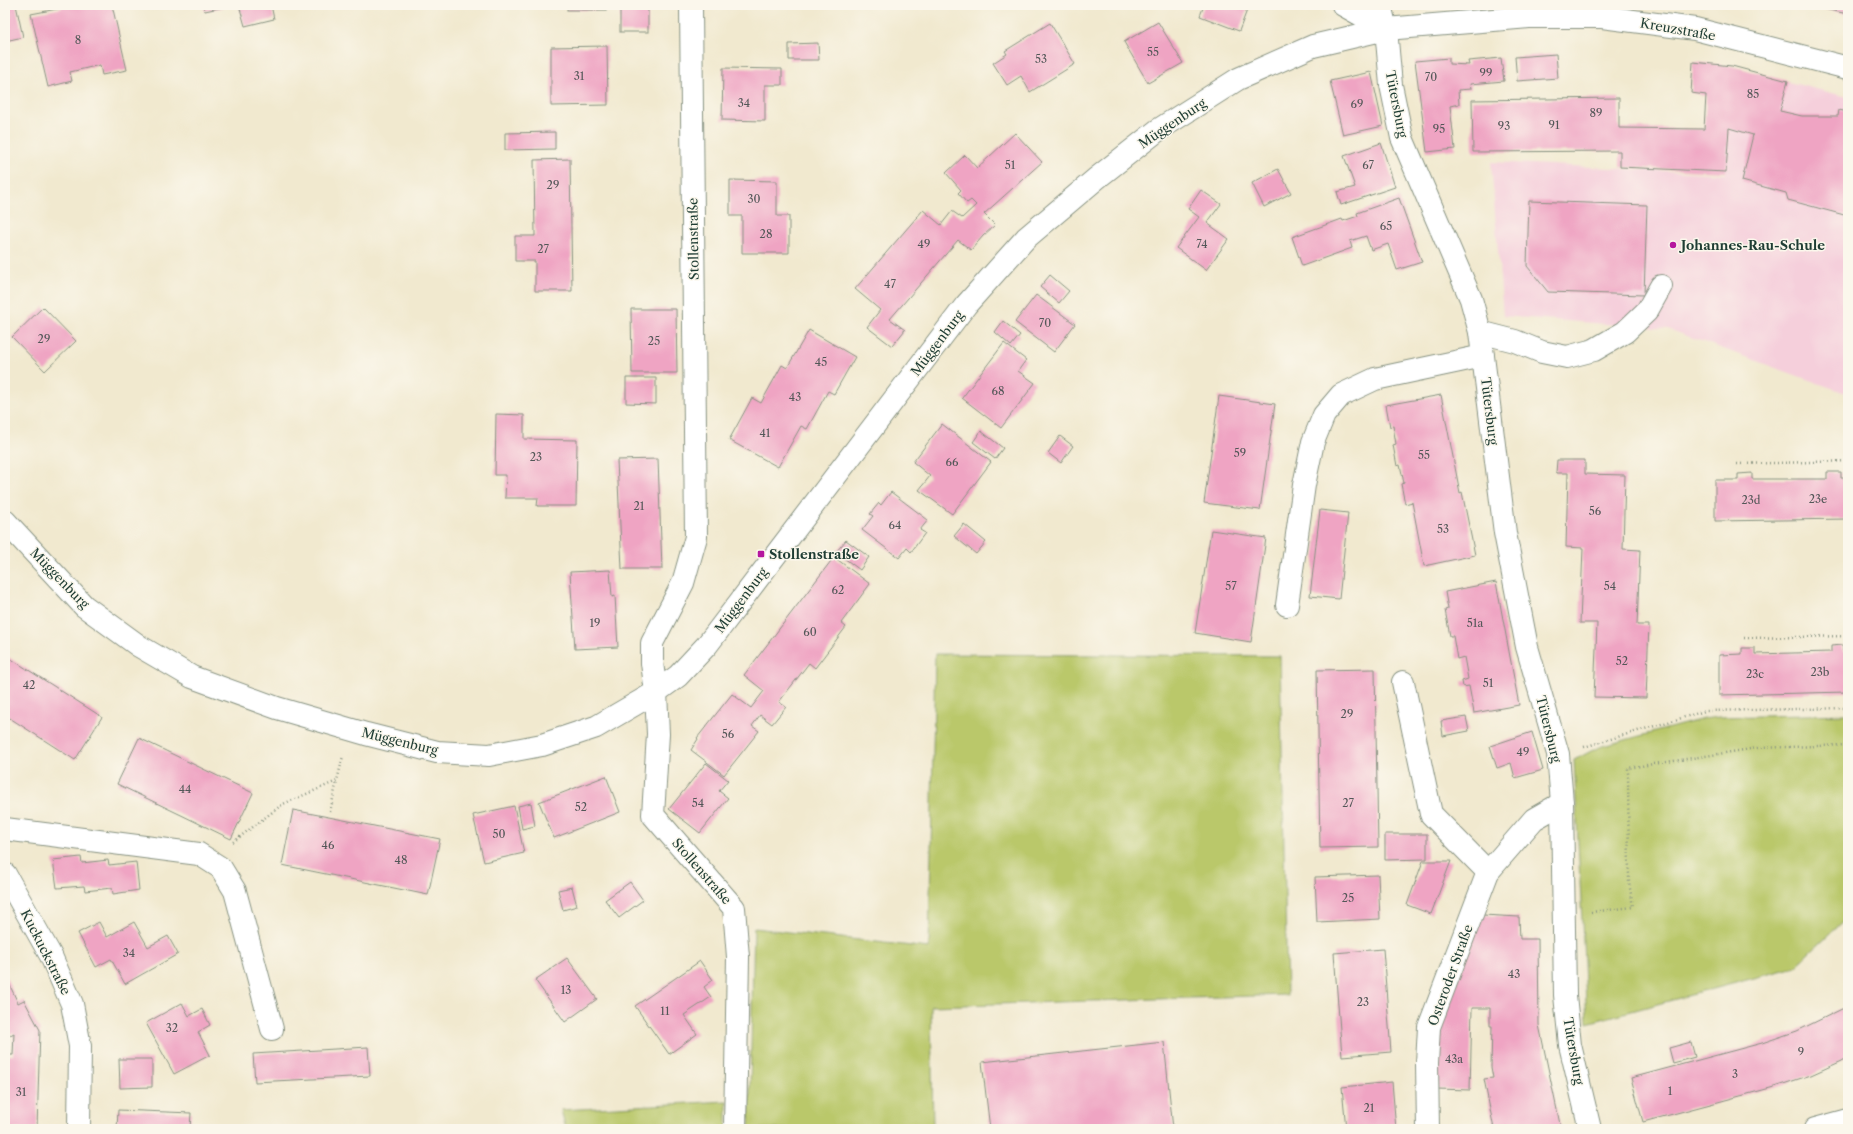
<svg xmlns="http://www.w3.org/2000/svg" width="1853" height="1134" viewBox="0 0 1853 1134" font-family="'Libre Caslon Text',serif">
	<rect width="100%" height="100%" fill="#fbf7ec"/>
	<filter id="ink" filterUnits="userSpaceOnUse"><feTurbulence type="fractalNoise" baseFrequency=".025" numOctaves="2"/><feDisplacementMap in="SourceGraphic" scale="8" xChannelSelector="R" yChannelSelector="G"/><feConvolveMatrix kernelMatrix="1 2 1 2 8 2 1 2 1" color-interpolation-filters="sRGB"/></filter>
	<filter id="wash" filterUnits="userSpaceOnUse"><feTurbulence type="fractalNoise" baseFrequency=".012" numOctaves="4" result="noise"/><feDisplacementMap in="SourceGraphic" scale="16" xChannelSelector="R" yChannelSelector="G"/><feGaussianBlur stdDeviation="0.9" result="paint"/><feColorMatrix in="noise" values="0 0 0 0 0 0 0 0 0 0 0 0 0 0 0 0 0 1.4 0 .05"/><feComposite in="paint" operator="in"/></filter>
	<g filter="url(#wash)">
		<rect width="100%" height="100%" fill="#f1e9cf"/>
		<path fill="#f5cfdb" d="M1732,68L1848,97V394L1668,329L1503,316L1491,162L1726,174Z"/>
		<g fill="#bac86a" stroke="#6c824f">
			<path d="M935,654L1280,656L1287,995L931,1006L933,1129H749L754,928L929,948Z"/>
			<path d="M1848,714V917L1795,967L1587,1023L1574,760L1599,747L1703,719L1719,717Z"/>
			<path d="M727,1101V1129H566L561,1110Z"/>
		</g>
		<g id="blocks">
			<g fill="#efa4c3">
				<path d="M5,5H16L23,37L5,41Z"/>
				<path d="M62,5H112L127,70L102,75L100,65L70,72L72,81L48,87L31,14L62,8Z"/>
				<path d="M203,5H228V6L205,11Z"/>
				<path d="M239,5H271L274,19L245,26Z"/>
				<path d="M309,5H327V6L310,8Z"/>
				<rect x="567" y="5" width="39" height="5"/>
				<rect x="620" y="5" width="28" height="27"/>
				<path d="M1204,5H1249L1239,31L1200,16Z"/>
				<path d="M1820,5H1848V14L1819,8Z"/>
				<path d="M1158,22L1183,63L1148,83L1124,42Z"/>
				<path d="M1050,23L1075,64L1030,92L1021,76L1007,85L993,63L1007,54L1005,51Z"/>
				<path d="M818,43L819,60H789V44Z"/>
				<path d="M607,46L608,105L551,106V47Z"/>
				<path d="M1556,54L1558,78L1517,81L1515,57Z"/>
				<path d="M1449,58V64L1469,65L1468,61L1501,58L1504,81L1470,84L1471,89L1458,90L1459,104L1450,106L1455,149L1427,152L1415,61Z"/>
				<path d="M1693,62L1732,66L1788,81L1780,111L1802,116H1838L1839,110L1848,112V216L1788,200L1786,193L1742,181L1753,135L1729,128L1726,172L1620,167V151L1473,152L1472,100L1619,98V128L1704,129L1706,95L1691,93Z"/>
				<path d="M723,68L782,69V85H765V121L722,120Z"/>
				<path d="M1371,72L1383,126L1343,135L1330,81Z"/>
				<path d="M555,132V149L505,150V133Z"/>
				<path d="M1015,133L1042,162L984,214L995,225L983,236L971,250L958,240L890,319L905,330L892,346L867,327L880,310L855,289L923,210L941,225L952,211L962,218L976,205L971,200L967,203L958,193L961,190L946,173L965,155L977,168Z"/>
				<path d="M1381,143L1395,187L1341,205L1337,192L1355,187L1344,156Z"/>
				<path d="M570,159L572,291H535V261H515V236H535L534,160Z"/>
				<path d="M1278,169L1291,193L1264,207L1252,183Z"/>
				<path d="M730,180L777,181V216H789V253H742V216H730Z"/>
				<path d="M1201,190L1221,204L1207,223L1229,239L1206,270L1176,248L1199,217L1188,209Z"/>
				<path d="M1399,198L1422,262L1397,270L1388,244L1371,250L1366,236L1350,241L1352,248L1302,266L1292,237L1342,219L1343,221L1358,216L1357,213Z"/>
				<path d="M1529,201L1647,205L1644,295L1548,292L1527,266Z"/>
				<path d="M1050,275L1069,291L1059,303L1040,287Z"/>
				<path d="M1036,295L1075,324L1054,352L1015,322Z"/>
				<path d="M43,307L76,341L45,371L12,337Z"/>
				<path d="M631,309H676L677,373H632Z"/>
				<path d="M1003,321L1020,335L1011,346L995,332Z"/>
				<path d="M809,330L855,357L834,394L828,391L807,429L801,426L778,467L729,440L752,398L761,403L782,365L787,368Z"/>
				<path d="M1004,343L1026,360L1018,371L1035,383L1001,428L962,398Z"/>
				<path d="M626,378H656V404L626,403Z"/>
				<path d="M1441,395L1460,493L1462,492L1475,555L1424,566L1412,502L1405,504L1401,484L1404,483L1400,465L1397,466L1393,445L1396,444L1393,426L1390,427L1386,405Z"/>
				<path d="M1219,396L1275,404L1260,510L1204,503Z"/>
				<path d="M496,414L524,415V439L577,440L576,506H537L538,498H505L506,475H495Z"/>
				<path d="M942,424L991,462L952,514L919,490L930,476L913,462Z"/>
				<path d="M981,431L1003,448L995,459L973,442Z"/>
				<path d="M1060,436L1073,446L1061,463L1048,453Z"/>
				<path d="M658,459L662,569H622L617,460Z"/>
				<path d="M1557,460H1585V474L1625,475L1623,549L1640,550L1637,625H1649L1646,698L1594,697L1597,623H1580L1583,548L1566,547L1568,473H1556Z"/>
				<path d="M1827,472H1841V478H1848V519L1715,521V480H1738V474L1752,473V479H1827Z"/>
				<path d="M891,492L928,520L920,530L925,533L911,552L907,548L899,558L862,530L873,516L870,514L879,503L881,505Z"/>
				<path d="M1320,510L1348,513L1339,599L1310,596Z"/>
				<path d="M964,524L986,542L976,554L954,536Z"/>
				<path d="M1211,530L1266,538L1251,642L1195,633Z"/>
				<path d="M846,540L869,557L860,570L836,552Z"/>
				<path d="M834,557L870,584L841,623L846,627L815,668L809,663L779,702L786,707L772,724L760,715L752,726L759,731L724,775L691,750L698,739L697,738L732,694L751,708L764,691L744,675Z"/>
				<path d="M610,570L612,597L615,596L618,647L575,649L570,572Z"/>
				<path d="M1496,582L1519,705L1474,713L1469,686L1463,687L1462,681L1468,679L1464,657L1457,659L1453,636H1450L1445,610L1448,609L1445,592Z"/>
				<path d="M1843,645V651H1848V692L1719,695V655L1742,654V648H1755V654L1831,652V646Z"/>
				<path d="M5,655L102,717L75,760L5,715Z"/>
				<path d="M1375,669L1378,847L1320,848L1317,670Z"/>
				<path d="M1466,717L1469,731L1443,736L1441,721Z"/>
				<path d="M1532,732L1543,770L1515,778L1511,763L1497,768L1490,746Z"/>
				<path d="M139,738L253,793L231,839L117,784Z"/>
				<path d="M706,763L728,780L719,791L728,798L700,833L669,809Z"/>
				<path d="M606,776L620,812L554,838L539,802Z"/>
				<path d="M531,803L535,826L522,829L518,806Z"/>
				<path d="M514,806L524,853L484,862L473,815Z"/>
				<path d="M293,810L440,839L428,895L282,865Z"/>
				<path d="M1385,834H1427V859L1385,860Z"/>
				<path d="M81,857L82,863L108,860L109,865L136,862L139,890L113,894L112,888L85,891L84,886L57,888L53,860Z"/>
				<path d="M1423,861H1451L1431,914L1407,905Z"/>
				<path d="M1378,875L1380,919L1317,922L1315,877Z"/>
				<path d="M630,882L643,900L619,918L605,900Z"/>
				<path d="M572,887L577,906L563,910L558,890Z"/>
				<path d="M1483,915L1519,917L1520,939H1538L1539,1025L1561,1129H1494L1484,1079L1493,1078L1491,1067L1492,1026H1490V1008H1472L1470,1090L1437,1089L1438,1028Z"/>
				<path d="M99,922L107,937L134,922L148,947L168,936L178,954L125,984L111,959L96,967L78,933Z"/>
				<path d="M1383,949L1391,1052L1342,1056L1334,953Z"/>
				<path d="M567,958L597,999L565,1022L535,980Z"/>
				<path d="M700,961L713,980L704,987L711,997L684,1015L697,1034L669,1054L635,1006Z"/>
				<path d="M5,975L18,1003L24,1000L40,1030L37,1129H5V1055H13L14,1033L5,1038Z"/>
				<path d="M182,1003L189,1016L202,1009L210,1025L198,1032L210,1055L174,1074L146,1023Z"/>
				<path d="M1848,1006V1057L1842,1061L1811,1075L1774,1087L1643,1122L1631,1078L1762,1043L1797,1031Z"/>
				<path d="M1164,1042L1173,1129H990L982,1062Z"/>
				<path d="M1691,1042L1695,1057L1673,1063L1669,1048Z"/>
				<path d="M368,1047L370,1076L255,1082L253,1054Z"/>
				<path d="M119,1059H152V1087L120,1088Z"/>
				<path d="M1392,1082L1396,1129H1346L1342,1087Z"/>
				<path d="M118,1110L191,1113L190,1129H117Z"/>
			</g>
		</g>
	</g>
	<g filter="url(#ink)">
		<use href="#blocks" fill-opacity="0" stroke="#889382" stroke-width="1"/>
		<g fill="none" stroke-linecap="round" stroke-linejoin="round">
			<defs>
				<g id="minor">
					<path d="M691,5L696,537L683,583L652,643V663L656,692L658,734L653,815L734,908L738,957L735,1129"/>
					<path d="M1343,5L1386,29"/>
					<path d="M1380,5L1386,29L1391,85L1402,138L1471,299L1480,332L1505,533L1527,647L1558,754L1562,803L1565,995L1570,1045L1590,1129"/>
					<path d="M1480,332L1515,341L1542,352L1567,357L1594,350L1625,332L1647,311L1661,286"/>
					<path d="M1287,605L1304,485L1313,442L1324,415L1341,395L1375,379L1483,356"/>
					<path d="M1403,682L1431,814L1488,872"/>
					<path d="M5,829L199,854L221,868L235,891L272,1029"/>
					<path d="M5,874L51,956L72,1004L80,1046L79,1129"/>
					<path d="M1428,1129L1427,1063L1429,1027L1488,872L1534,819L1562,803"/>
					<path d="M1815,1129L1848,1120"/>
				</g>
				<path id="major" d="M5,521L84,606L139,646L192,677L277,708L366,734L437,752L489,755L542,745L596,727L656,692L678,676L707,645L966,305L1026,238L1097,178L1158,130L1238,79L1313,46L1386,29L1529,17H1602L1695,29L1848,68"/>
			</defs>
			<use href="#minor" stroke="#889382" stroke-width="24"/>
			<use href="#major" stroke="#889382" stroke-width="24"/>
			<g stroke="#889382" stroke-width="2.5" stroke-dasharray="1 3" stroke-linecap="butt">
				<path d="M1737,464L1848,461"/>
				<path d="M1744,638L1848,636"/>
				<path d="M1584,747L1705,711L1848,708"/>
				<path d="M330,812L337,781"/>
				<path d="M233,842L283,804L337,781L343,756"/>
				<path d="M1591,912L1633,907L1629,882L1628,768L1757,748L1848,745"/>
			</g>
			<use href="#minor" stroke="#fff" stroke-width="22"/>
			<use href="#major" stroke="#fff" stroke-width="22"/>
		</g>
	</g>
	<g fill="#b5179e" stroke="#fbf7ec" stroke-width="1.5">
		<circle cx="1673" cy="245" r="4"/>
		<rect x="757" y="550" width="8" height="8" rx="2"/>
	</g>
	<g text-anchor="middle" stroke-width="3" stroke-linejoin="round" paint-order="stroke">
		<g font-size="11" fill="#535758">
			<text x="78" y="44">8</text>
			<text x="1153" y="56">55</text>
			<text x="1041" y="63">53</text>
			<text x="1486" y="77">99</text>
			<text x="579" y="80">31</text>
			<text x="1431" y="81">70</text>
			<text x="1753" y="98">85</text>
			<text x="744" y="107">34</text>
			<text x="1357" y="108">69</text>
			<text x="1596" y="117">89</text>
			<text x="1554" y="129">91</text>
			<text x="1504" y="130">93</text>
			<text x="1439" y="133">95</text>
			<text x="1010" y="169">51</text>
			<text x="1368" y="169">67</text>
			<text x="553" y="189">29</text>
			<text x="754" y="203">30</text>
			<text x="1386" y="230">65</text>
			<text x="766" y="238">28</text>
			<text x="924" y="248">49</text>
			<text x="1202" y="248">74</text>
			<text x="543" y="253">27</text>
			<text x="890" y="288">47</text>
			<text x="1045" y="327">70</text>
			<text x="44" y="343">29</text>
			<text x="654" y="345">25</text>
			<text x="821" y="366">45</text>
			<text x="998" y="395">68</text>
			<text x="795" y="401">43</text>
			<text x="765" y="437">41</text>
			<text x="1240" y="457">59</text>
			<text x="1424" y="459">55</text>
			<text x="536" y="461">23</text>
			<text x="952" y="466">66</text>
			<text x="1818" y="503">23e</text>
			<text x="1751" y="504">23d</text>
			<text x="639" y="510">21</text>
			<text x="1595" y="515">56</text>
			<text x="895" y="529">64</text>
			<text x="1443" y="533">53</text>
			<text x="1231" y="590">57</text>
			<text x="1610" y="590">54</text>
			<text x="838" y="594">62</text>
			<text x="595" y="627">19</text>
			<text x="1475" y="627">51a</text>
			<text x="810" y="636">60</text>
			<text x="1622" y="665">52</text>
			<text x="1820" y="676">23b</text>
			<text x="1755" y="678">23c</text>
			<text x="1488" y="687">51</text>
			<text x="29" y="689">42</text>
			<text x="1347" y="718">29</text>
			<text x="728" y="738">56</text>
			<text x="1523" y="756">49</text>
			<text x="185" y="793">44</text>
			<text x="698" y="807">54</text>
			<text x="1348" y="807">27</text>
			<text x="581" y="811">52</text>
			<text x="499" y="838">50</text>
			<text x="328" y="849">46</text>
			<text x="401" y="864">48</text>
			<text x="1348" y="902">25</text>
			<text x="129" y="957">34</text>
			<text x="1514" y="978">43</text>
			<text x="566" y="994">13</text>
			<text x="1363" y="1006">23</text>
			<text x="665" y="1015">11</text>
			<text x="172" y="1032">32</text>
			<text x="1801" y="1056">9</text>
			<text x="1454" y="1063">43a</text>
			<text x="1735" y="1078">3</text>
			<text x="1670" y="1095">1</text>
			<text x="21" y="1096">31</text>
			<text x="1369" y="1112">21</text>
		</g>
		<g font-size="13" fill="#1f3d34" stroke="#fbf7ec">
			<text transform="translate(1678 29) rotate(10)" y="5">Kreuzstraße</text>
			<text transform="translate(1397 104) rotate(79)" y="5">Tütersburg</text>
			<text transform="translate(1172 123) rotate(-34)" y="5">Müggenburg</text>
			<text transform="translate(693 239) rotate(-91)" y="5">Stollenstraße</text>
			<text transform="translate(937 343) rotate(-53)" y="5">Müggenburg</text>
			<text transform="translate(1490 411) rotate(83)" y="5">Tütersburg</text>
			<text transform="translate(60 578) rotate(46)" y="5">Müggenburg</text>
			<text transform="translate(741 600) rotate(-53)" y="5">Müggenburg</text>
			<text transform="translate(1549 729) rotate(76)" y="5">Tütersburg</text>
			<text transform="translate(400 741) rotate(14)" y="5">Müggenburg</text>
			<text transform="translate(702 871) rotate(49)" y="5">Stollenstraße</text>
			<text transform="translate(46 952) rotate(63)" y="5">Kuckuckstraße</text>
			<text transform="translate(1450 975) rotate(-70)" y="5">Osteroder Straße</text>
			<text transform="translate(1574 1051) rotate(80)" y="5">Tütersburg</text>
		</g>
		<g font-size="13" font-weight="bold" fill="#1f3d34" stroke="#fbf7ec" text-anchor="start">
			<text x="1681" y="250">Johannes-Rau-Schule</text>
			<text x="769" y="559">Stollenstraße</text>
		</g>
	</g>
	<rect width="1853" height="1134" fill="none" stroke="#fbf7ec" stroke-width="20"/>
</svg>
